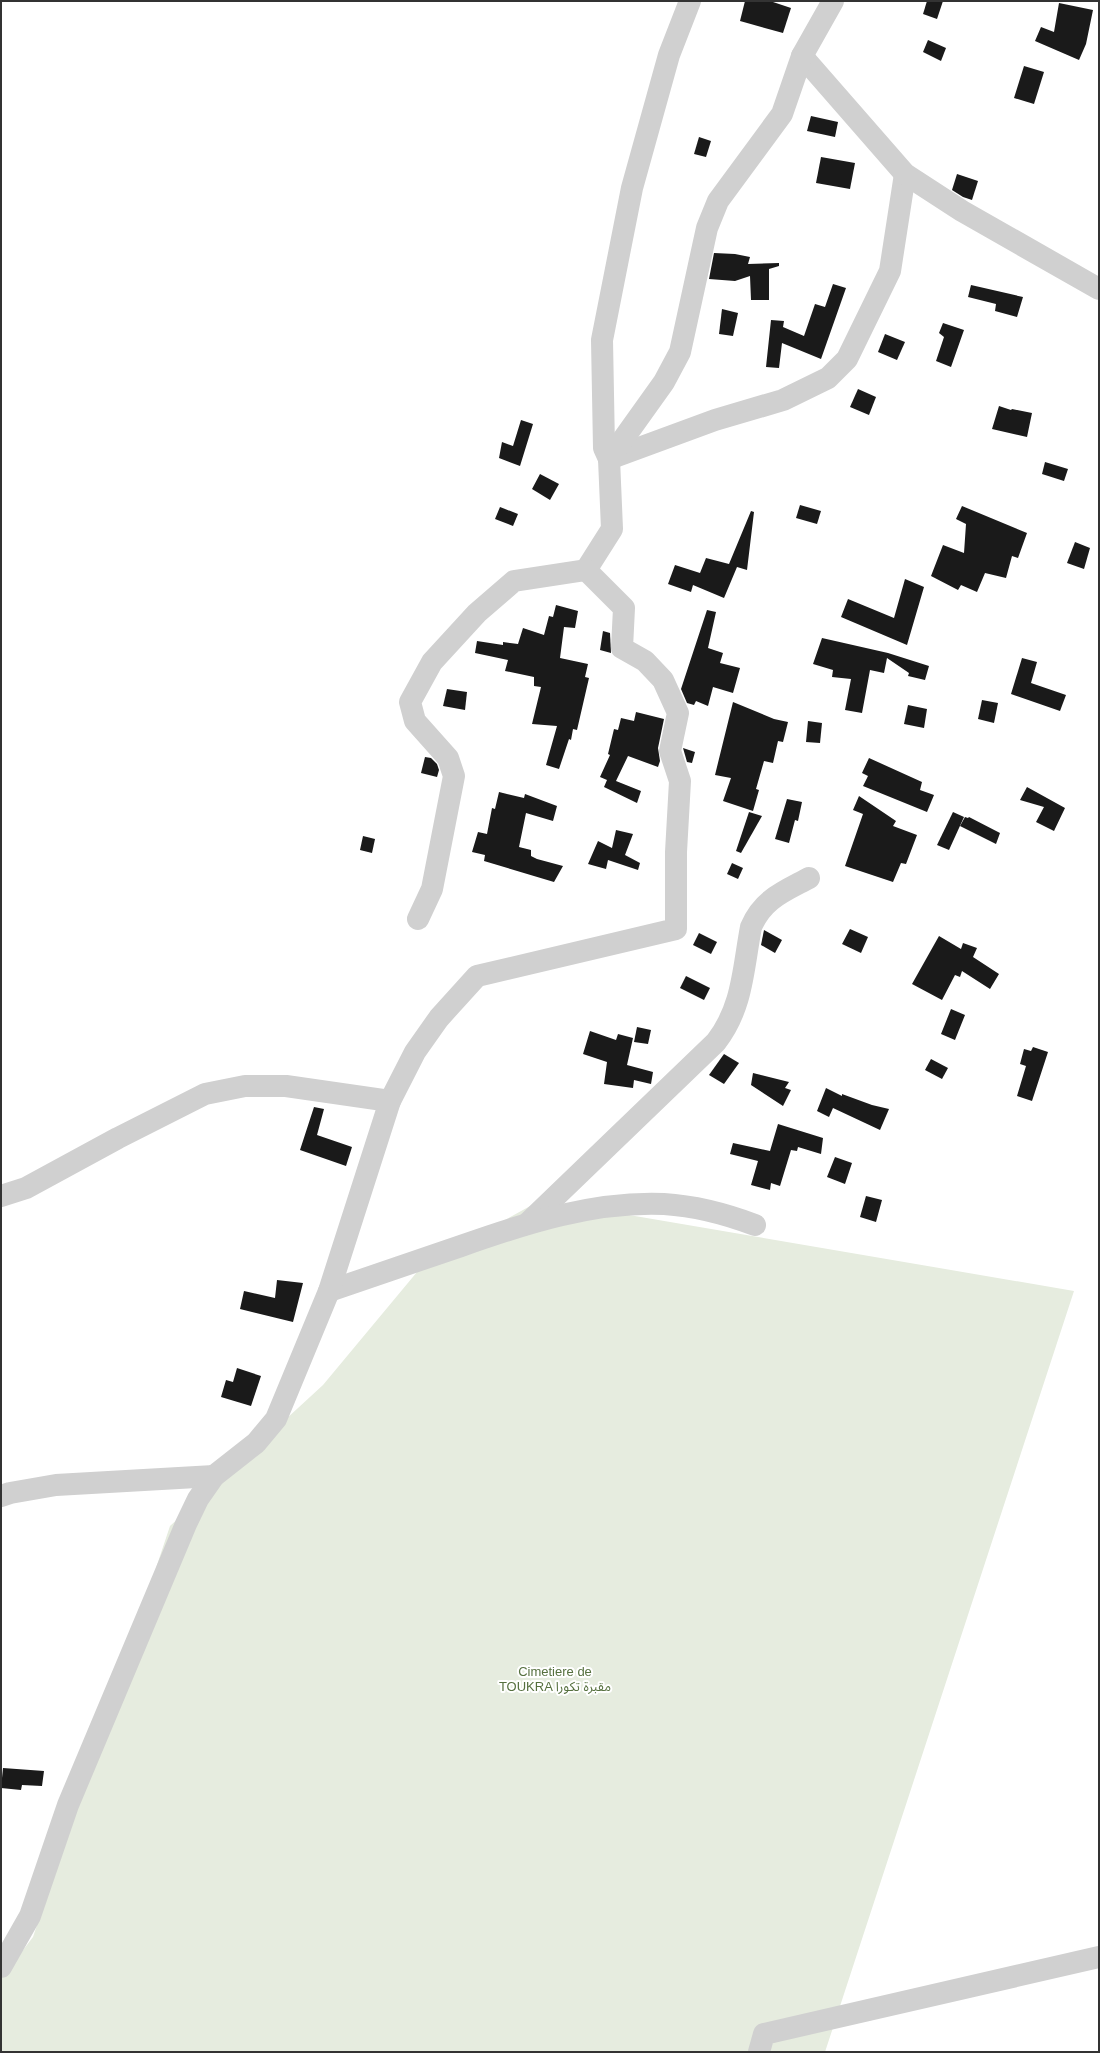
<svg xmlns="http://www.w3.org/2000/svg" width="1100" height="2053" viewBox="0 0 1100 2053" font-family="Helvetica,'Noto Sans Arabic',sans-serif">
	<rect width="100%" height="100%" fill="#fff"/>
	<path fill="#e6ecdf" d="M541,1200L1074,1291L825,2052H1V1979L33,1937L170,1526L323,1385L422,1266Z"/>
	<g fill="#1a1a1a">
		<path d="M745,1H770L791,8L783,33L740,21Z"/>
		<path d="M927,1H943L937,19L923,14Z"/>
		<path d="M1059,3L1093,10L1086,44L1079,60L1035,41L1041,27L1054,32Z"/>
		<path d="M928,40L946,48L941,61L923,52Z"/>
		<path d="M1024,66L1044,72L1034,104L1014,98Z"/>
		<path d="M811,116L838,122L835,137L807,131Z"/>
		<path d="M699,137L711,141L706,157L694,154Z"/>
		<path d="M821,157L855,163L850,189L816,183Z"/>
		<path d="M957,174L978,181L972,200L963,197L952,190Z"/>
		<path d="M714,253L735,254L750,257L748,264L779,263V266L769,269V300H751L750,276L735,281L709,279Z"/>
		<path d="M833,284L846,288L821,359L782,343L779,368L766,367L771,320L784,321L783,327L804,336L815,304L825,307Z"/>
		<path d="M971,285L1023,297L1017,317L995,311L996,304L968,297Z"/>
		<path d="M722,309L738,313L733,336L719,334Z"/>
		<path d="M943,323L964,330L951,367L936,361L944,337L939,333Z"/>
		<path d="M885,334L905,342L897,360L878,352Z"/>
		<path d="M858,389L876,397L869,415L850,407Z"/>
		<path d="M999,406L1011,410L1012,409L1032,413L1027,437L992,429Z"/>
		<path d="M521,420L533,424L520,466L499,458L502,442L513,446Z"/>
		<path d="M1045,462L1068,469L1064,481L1042,474Z"/>
		<path d="M540,474L559,484L550,500L532,489Z"/>
		<path d="M800,505L821,511L817,524L796,518Z"/>
		<path d="M962,506L1027,533L1018,558L1012,556L1006,578L985,573L977,592L961,585L958,590L931,576L943,545L964,553L966,524L956,519Z"/>
		<path d="M500,507L518,514L513,526L495,519Z"/>
		<path d="M751,511L754,512L747,570L737,567L724,598L693,585L691,592L668,584L675,565L700,573L706,558L729,564Z"/>
		<path d="M1075,542L1090,548L1084,569L1067,563Z"/>
		<path d="M905,579L924,587L907,645L841,617L848,599L894,618Z"/>
		<path d="M556,605L578,611L575,628L564,627L560,658L588,664L585,677L589,678L577,730L573,729L571,740L569,739L559,769L546,765L557,726L532,724L541,687L534,686V677L505,671L508,660L475,653L477,641L503,645V642L518,644L523,628L544,635L549,616L553,617Z"/>
		<path d="M707,610L716,612L708,648L723,653L720,663L740,668L733,693L713,687L708,706L696,701L694,705L687,703L681,689Z"/>
		<path d="M603,631L610,633L611,653L600,650Z"/>
		<path d="M822,638L888,653L929,666L925,680L908,676L909,673L887,658L884,673L870,670L862,713L845,710L851,679L832,677L833,670L813,664Z"/>
		<path d="M1022,658L1037,662L1031,683L1066,695L1060,711L1011,694Z"/>
		<path d="M447,689L467,692L465,710L443,706Z"/>
		<path d="M982,700L998,703L994,723L978,719Z"/>
		<path d="M733,702L774,719L788,722L783,742L778,741L773,763L764,761L756,789L759,790L753,811L723,801L731,778L715,775Z"/>
		<path d="M908,705L927,709L924,728L904,724Z"/>
		<path d="M636,712L664,719L658,748L660,761L658,767L628,756L616,781L641,791L637,803L604,787L607,780L600,777L610,755L608,754L614,729L618,730L621,718L634,721Z"/>
		<path d="M808,721L822,723L820,743L806,742Z"/>
		<path d="M683,748L695,752L692,763L687,762Z"/>
		<path d="M425,757L431,758L437,764L439,770L437,777L421,773Z"/>
		<path d="M869,758L922,782L920,790L934,795L927,812L863,786L868,776L862,773Z"/>
		<path d="M1027,787L1065,808L1054,831L1036,822L1044,807L1020,800Z"/>
		<path d="M499,792L524,798L525,794L557,806L553,821L526,813L519,847L531,850V856L537,859L563,866L554,882L484,861L485,855L472,852L478,832L487,834L492,808L495,809Z"/>
		<path d="M859,796L896,821L893,826L917,835L906,864L901,863L893,882L845,866L863,814L853,810Z"/>
		<path d="M787,799L802,802L798,821L795,820L789,843L775,839Z"/>
		<path d="M749,812L762,816L741,853L736,851Z"/>
		<path d="M953,812L964,817L949,850L937,845Z"/>
		<path d="M965,817L968,818L969,817L1000,833L996,844L960,826Z"/>
		<path d="M616,830L633,834L625,855L640,863L638,870L608,860L606,869L588,864L598,841L612,848Z"/>
		<path d="M363,836L375,839L372,853L360,850Z"/>
		<path d="M732,863L743,868L738,879L727,874Z"/>
		<path d="M850,929L868,937L861,953L842,944Z"/>
		<path d="M764,930L782,940L775,953L761,945Z"/>
		<path d="M699,933L717,942L711,954L693,945Z"/>
		<path d="M939,936L961,949L963,943L977,948L973,957L999,974L990,989L962,971L960,977L955,975L942,1000L912,984Z"/>
		<path d="M686,976L710,988L704,1000L680,988Z"/>
		<path d="M951,1009L965,1015L955,1040L941,1034Z"/>
		<path d="M637,1027L651,1030L648,1044L634,1042Z"/>
		<path d="M590,1031L616,1040L618,1034L633,1038L627,1065L653,1072L651,1084L634,1080L633,1088L604,1084L607,1062L583,1054Z"/>
		<path d="M1033,1047L1048,1052L1032,1101L1017,1096L1026,1066L1020,1064L1024,1049L1031,1051Z"/>
		<path d="M724,1054L739,1063L724,1084L709,1075Z"/>
		<path d="M931,1059L948,1068L942,1079L925,1070Z"/>
		<path d="M753,1073L789,1082L785,1088L791,1090L783,1106L751,1085Z"/>
		<path d="M826,1088L842,1096V1094L872,1105L889,1109L880,1130L833,1108L829,1117L817,1111Z"/>
		<path d="M314,1107L324,1109L317,1135L352,1147L346,1166L300,1150Z"/>
		<path d="M778,1124L823,1138L821,1154L798,1147L797,1151L791,1150L780,1186L771,1183L770,1190L751,1185L758,1161L730,1154L733,1143L770,1151Z"/>
		<path d="M835,1157L852,1163L845,1184L827,1177Z"/>
		<path d="M866,1196L882,1200L876,1222L860,1217Z"/>
		<path d="M277,1280L303,1283L293,1322L240,1309L244,1291L275,1298Z"/>
		<path d="M237,1368L261,1376L251,1406L221,1397L226,1380L233,1382Z"/>
		<path d="M3,1768L44,1771L42,1786L22,1785L21,1790L1,1788Z"/>
	</g>
	<g fill="none" stroke-linecap="round" stroke-linejoin="round">
		<g stroke="#d0d0d0" stroke-width="22">
			<path d="M690,1L669,55L632,188L602,340L604,448L609,459L715,420L783,400L828,378L847,359L890,271L905,174"/>
			<path d="M802,56L905,174L962,211L1099,289"/>
			<path d="M586,570L612,529L609,459L664,382L680,352L707,228L718,201L782,114L802,56L833,1"/>
			<path d="M1,1196L26,1188L118,1138L205,1094L245,1086H286L390,1101"/>
			<path d="M528,1223L716,1042C743,1007 743,969 751,927C763,899 783,892 809,878"/>
			<path d="M329,1291C373,1276 417,1261 461,1246C526,1223 594,1201 664,1204C696,1206 726,1214 755,1225"/>
			<path d="M1,1496L10,1493L56,1485L214,1476"/>
			<path d="M1,1967L30,1916L68,1805L186,1524L198,1499L214,1476L256,1443L276,1419L329,1291L390,1101L415,1052L439,1018L477,976L676,929V852L680,781L670,751L678,713L663,680L645,661L622,648L624,608L586,570L514,581L477,613L432,662L410,702L415,721L448,758L454,776L432,889L418,919"/>
			<path d="M759,2052L764,2034L1099,1957"/>
		</g>
	</g>
	<g text-anchor="middle" stroke-width="4" stroke-linejoin="round" paint-order="stroke">
		<g font-size="13" fill="#56703f" stroke="#fff">
			<text x="555" y="1676">Cimetiere de<tspan x="555" dy="15">TOUKRA مقبرة تكورا</tspan></text>
		</g>
	</g>
	<rect width="1100" height="2053" fill="none" stroke="#333333" stroke-width="4"/>
</svg>
